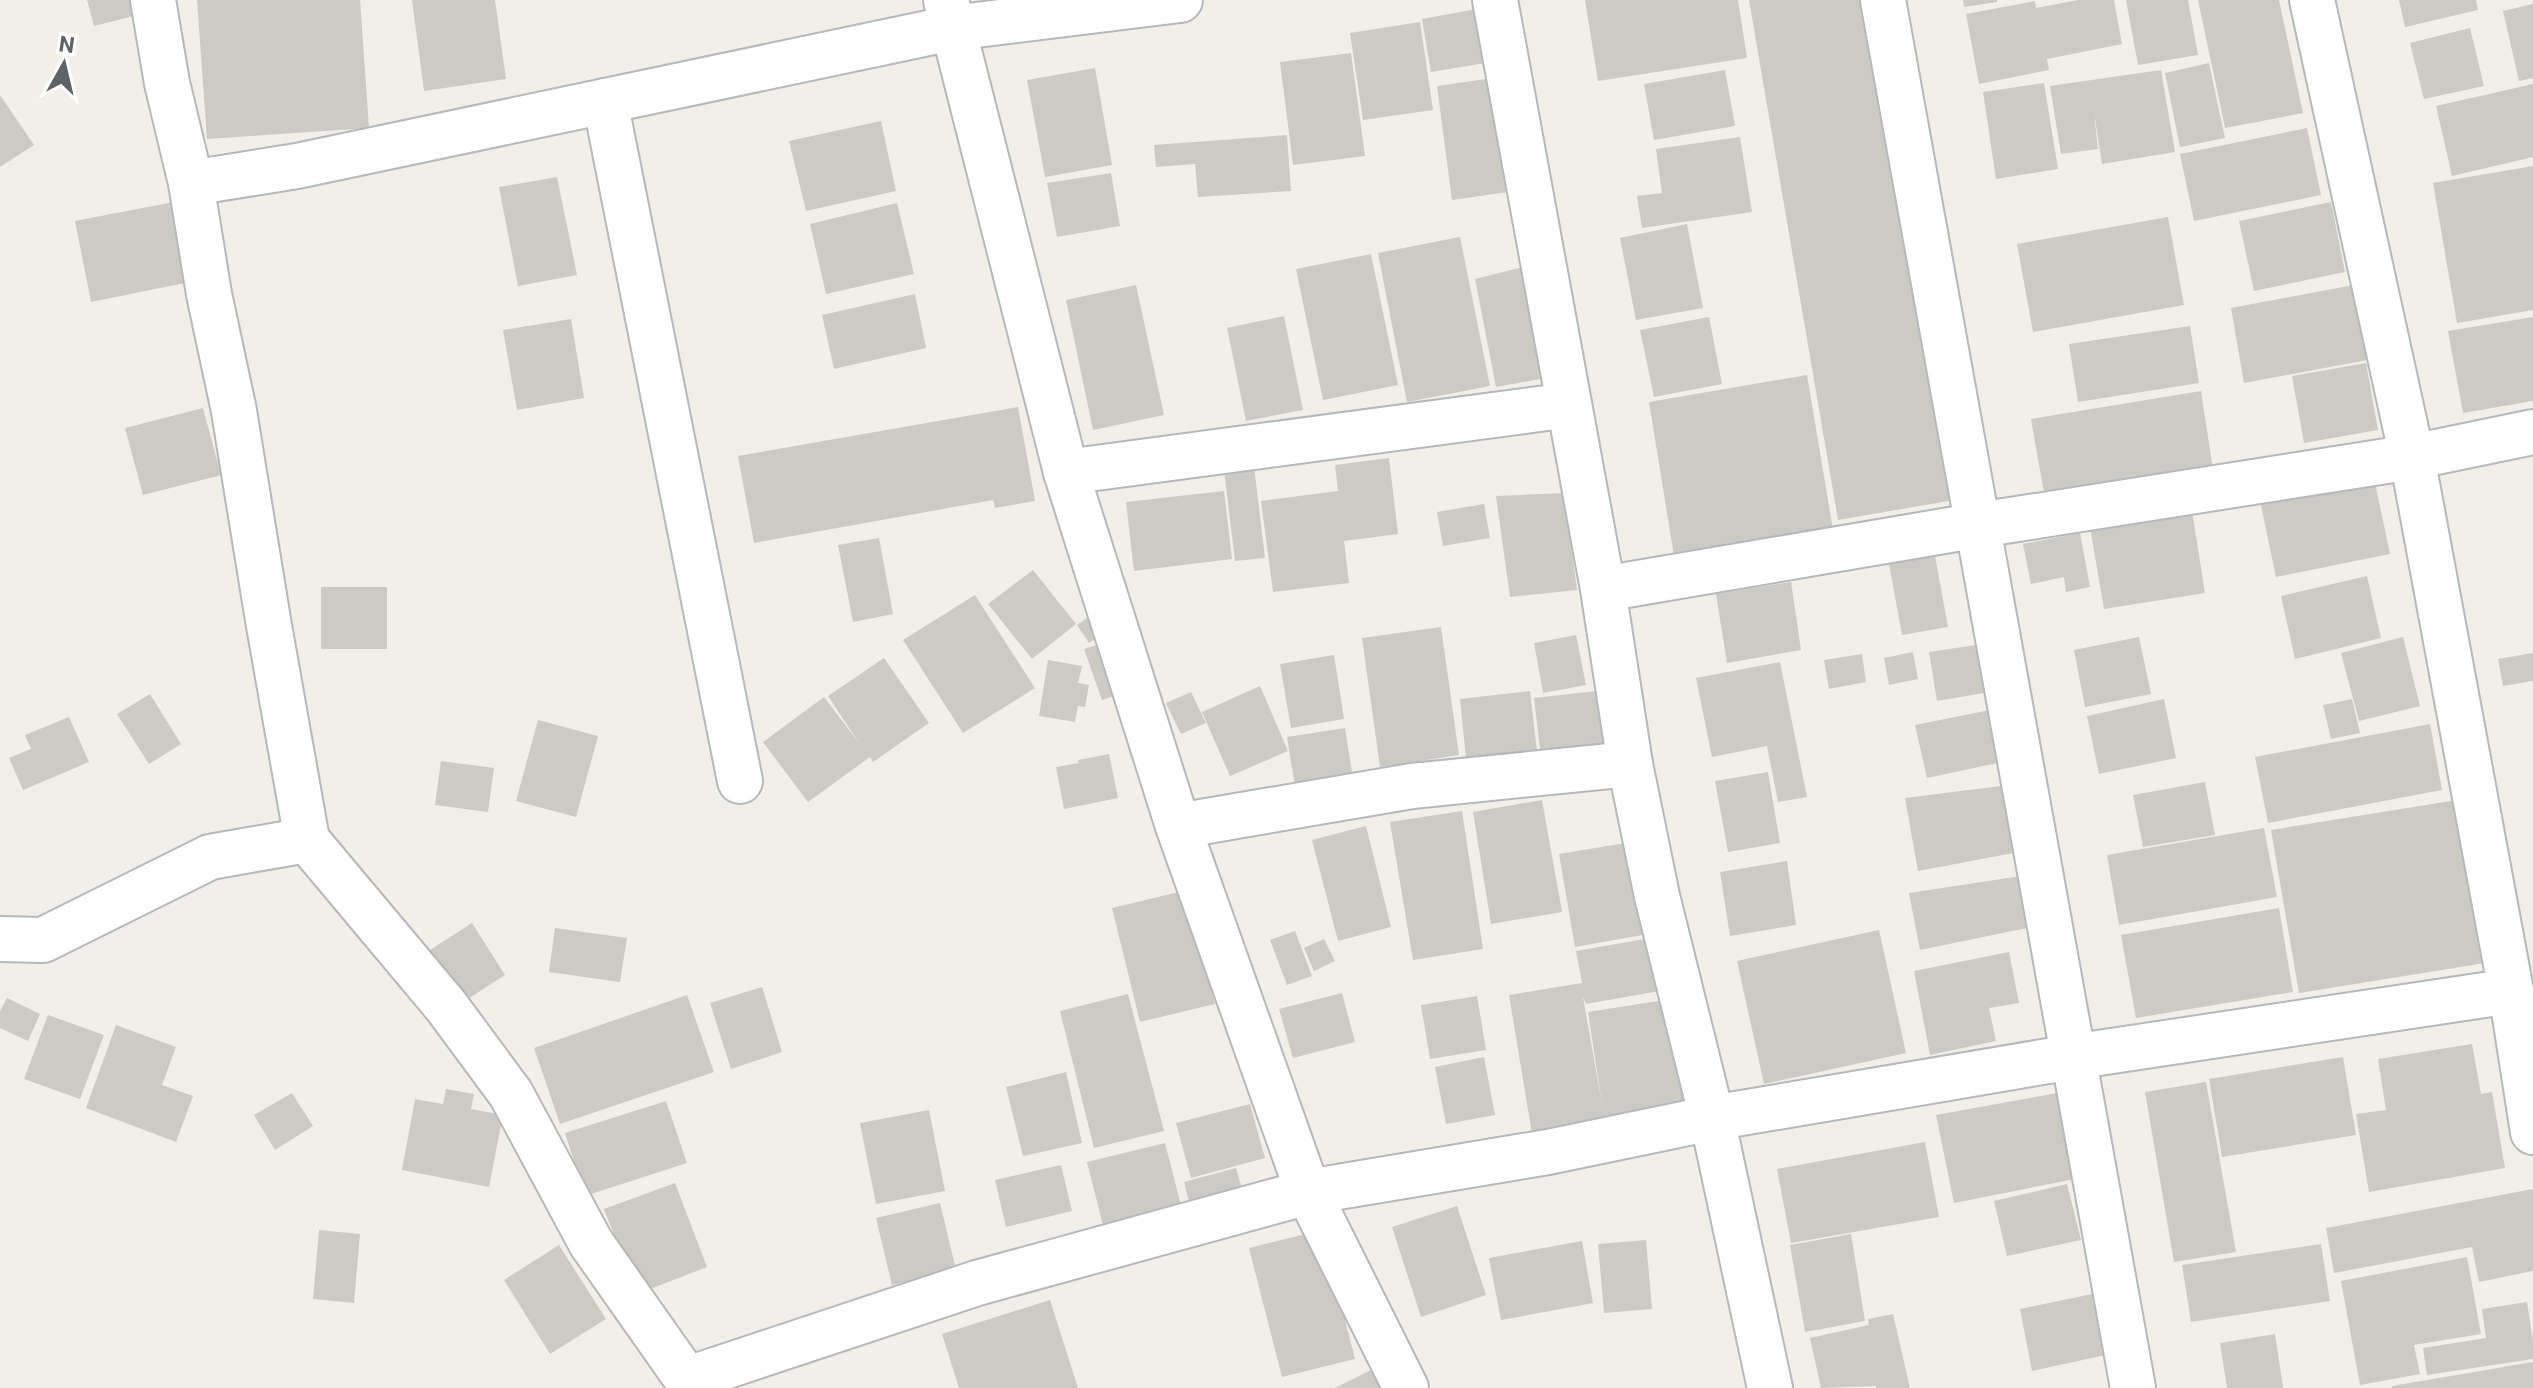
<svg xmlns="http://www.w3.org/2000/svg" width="2533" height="1388" viewBox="0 0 2533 1388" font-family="Roboto,sans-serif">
	<rect width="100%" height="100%" fill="#f1efe8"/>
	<g fill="#cccac5">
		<path d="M87,0H147L150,12L94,26Z"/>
		<path d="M197,0H360L369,128L207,139Z"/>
		<path d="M412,0H495L506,79L424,91Z"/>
		<path d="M1585,0H1738L1747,58L1598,81Z"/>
		<path d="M1749,0H1859L1878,105L1906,222L1960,499L1838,520Z"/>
		<path d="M1963,0H1997V2L1964,7Z"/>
		<path d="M2078,0H2114L2122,44L2047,59L2049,70L1979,84L1966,14L2035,1L2036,8Z"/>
		<path d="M2126,0H2188L2198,55L2138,65Z"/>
		<path d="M2198,0H2279L2303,113L2225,128Z"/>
		<path d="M2399,0H2476L2478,10L2405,27Z"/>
		<path d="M2533,4V78L2519,81L2503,11Z"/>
		<path d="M1482,8L1491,62L1431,72L1422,19Z"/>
		<path d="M1420,22L1433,110L1363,120L1350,33Z"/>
		<path d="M2470,28L2484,86L2424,99L2410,43Z"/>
		<path d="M1351,53L1365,156L1293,165L1280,62Z"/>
		<path d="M2209,63L2225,138L2180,147L2165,73Z"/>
		<path d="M1095,68L1112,165L1045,177L1027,80Z"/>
		<path d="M1725,70L1735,126L1654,140L1644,84Z"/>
		<path d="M2161,70L2175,152L2102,164L2094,112L2098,149L2061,154L2050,86Z"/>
		<path d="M1493,78L1508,192L1452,200L1437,86Z"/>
		<path d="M2044,83L2058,169L1996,179L1983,92Z"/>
		<path d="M2533,84V157L2452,176L2436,106Z"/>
		<path d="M0,95L34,145L0,167Z"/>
		<path d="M881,121L896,191L806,211L789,141Z"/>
		<path d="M2307,128L2321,195L2194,221L2180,154Z"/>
		<path d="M1287,135L1291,191L1198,197L1195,164L1156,167L1154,145Z"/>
		<path d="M1740,137L1752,212L1642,228L1637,196L1662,193L1656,149Z"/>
		<path d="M2533,166V310L2457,323L2433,183Z"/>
		<path d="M1111,173L1120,226L1057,237L1047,183Z"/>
		<path d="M557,177L577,275L518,286L499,187Z"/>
		<path d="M179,201L195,281L91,302L75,221Z"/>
		<path d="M2331,202L2345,272L2254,291L2239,221Z"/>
		<path d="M897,203L914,274L826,294L810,224Z"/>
		<path d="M2168,217L2184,305L2033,332L2017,244Z"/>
		<path d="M1687,224L1703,308L1636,320L1620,238Z"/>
		<path d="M1460,237L1490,386L1407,402L1378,253Z"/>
		<path d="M1371,254L1398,385L1323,400L1296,269Z"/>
		<path d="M1527,266L1551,377L1496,387L1475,279Z"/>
		<path d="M2359,284L2373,359L2244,383L2231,308Z"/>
		<path d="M1136,285L1164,415L1093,430L1066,300Z"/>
		<path d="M915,294L926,348L834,369L822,315Z"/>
		<path d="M1284,316L1303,410L1246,421L1227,328Z"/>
		<path d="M1709,317L1722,384L1654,397L1640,330Z"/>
		<path d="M2533,317V401L2463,413L2448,331Z"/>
		<path d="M571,319L584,398L517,410L503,330Z"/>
		<path d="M2190,326L2199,383L2078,402L2069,344Z"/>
		<path d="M2366,363L2378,430L2304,443L2292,376Z"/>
		<path d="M1807,375L1833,530L1674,556L1649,402Z"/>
		<path d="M2201,391L2215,483L2047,510L2031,419Z"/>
		<path d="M1018,407L1035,501L995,508L993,500L754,543L738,456Z"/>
		<path d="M203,408L221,475L143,495L125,428Z"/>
		<path d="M1389,458L1398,534L1344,541L1349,583L1273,592L1261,501L1338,491L1335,465Z"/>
		<path d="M1254,466L1265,558L1235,561L1224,470Z"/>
		<path d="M2373,473L2390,554L2276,577L2259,496Z"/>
		<path d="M1224,491L1232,559L1134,571L1126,502Z"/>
		<path d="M1564,493L1577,590L1510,597L1496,496Z"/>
		<path d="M1484,504L1490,538L1443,546L1437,512Z"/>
		<path d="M2192,511L2205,593L2104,609L2090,527Z"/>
		<path d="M2080,533L2090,587L2066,592L2064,577L2031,584L2023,544Z"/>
		<path d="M879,538L893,614L853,622L838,545Z"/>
		<path d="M1935,556L1948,627L1902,635L1889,564Z"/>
		<path d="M1033,570L1076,624L1032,659L988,604Z"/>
		<path d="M2367,576L2381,638L2295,659L2281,596Z"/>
		<path d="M1791,582L1801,650L1727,663L1716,594Z"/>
		<rect x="321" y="587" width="66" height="62"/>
		<path d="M975,595L1035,688L963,733L903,640Z"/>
		<path d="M1097,611L1110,630L1089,643L1077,625Z"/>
		<path d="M1441,627L1459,755L1380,767L1362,638Z"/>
		<path d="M1576,635L1586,685L1543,693L1534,643Z"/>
		<path d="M2139,637L2151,694L2085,707L2074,650Z"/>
		<path d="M2403,637L2420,706L2359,721L2341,653Z"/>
		<path d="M1111,640L1129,691L1102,700L1084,649Z"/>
		<path d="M1976,645L1984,693L1937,701L1929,652Z"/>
		<path d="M1913,652L1918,679L1889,685L1884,658Z"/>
		<path d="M2533,653V681L2503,686L2498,659Z"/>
		<path d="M1862,654L1866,682L1829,689L1824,660Z"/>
		<path d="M1334,655L1344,719L1291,728L1280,664Z"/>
		<path d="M884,658L929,723L873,762L870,757L808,802L763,742L824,697L859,743L828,696Z"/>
		<path d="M1048,660L1082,666L1078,683L1089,685L1085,707L1078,706L1075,722L1039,716Z"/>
		<path d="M1780,662L1807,797L1778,802L1767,746L1712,757L1696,678Z"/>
		<path d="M1260,686L1288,751L1230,776L1202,712Z"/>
		<path d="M1614,689L1621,748L1541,757L1534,698Z"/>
		<path d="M1530,691L1538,760L1467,768L1460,699Z"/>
		<path d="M1191,692L1206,723L1181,734L1166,703Z"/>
		<path d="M150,694L181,744L149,764L117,714Z"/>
		<path d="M2164,699L2176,758L2099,774L2087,716Z"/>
		<path d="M2352,699L2360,733L2331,739L2323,705Z"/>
		<path d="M1990,710L2002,762L1927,778L1915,725Z"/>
		<path d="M69,717L89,762L23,790L9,758L31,749L25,735Z"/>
		<path d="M538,720L598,736L576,817L516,801Z"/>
		<path d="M2430,724L2442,790L2268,823L2255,757Z"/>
		<path d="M1345,728L1355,791L1297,799L1287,737Z"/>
		<path d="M1109,754L1118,798L1064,809L1056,767L1079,763L1078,760Z"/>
		<path d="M441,761L494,768L488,812L435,805Z"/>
		<path d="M1768,772L1780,843L1728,852L1715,781Z"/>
		<path d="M2205,782L2215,835L2143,847L2133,795Z"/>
		<path d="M2009,785L2024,851L1918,871L1905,798Z"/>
		<path d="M1542,800L1562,912L1491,924L1473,812Z"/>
		<path d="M2457,800L2485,963L2299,993L2271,830Z"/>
		<path d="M1462,811L1483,949L1413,960L1390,822Z"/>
		<path d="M1366,826L1391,927L1338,941L1312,840Z"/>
		<path d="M2264,828L2277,897L2119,925L2107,855Z"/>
		<path d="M1638,841L1654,933L1575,947L1559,854Z"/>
		<path d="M1787,861L1796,925L1730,936L1720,872Z"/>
		<path d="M2028,875L2036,926L1920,950L1909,893Z"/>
		<path d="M1187,890L1215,1004L1140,1022L1112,908Z"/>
		<path d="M2279,908L2293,992L2136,1018L2121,935Z"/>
		<path d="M472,923L505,975L463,1002L430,950Z"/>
		<path d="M555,928L627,938L620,982L549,972Z"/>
		<path d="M1879,930L1906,1053L1764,1084L1737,961Z"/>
		<path d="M1295,931L1312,976L1287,985L1270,940Z"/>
		<path d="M1656,937L1665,990L1586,1004L1583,997L1602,1104L1588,1012L1671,999L1689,1109L1532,1134L1509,995L1582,983L1576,951Z"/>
		<path d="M1324,939L1335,961L1314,971L1304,948Z"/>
		<path d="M2009,952L2019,1003L1989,1008L1996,1041L1930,1055L1914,971Z"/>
		<path d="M762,987L782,1052L731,1069L710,1003Z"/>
		<path d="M1342,993L1355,1042L1293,1058L1279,1009Z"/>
		<path d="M1128,994L1164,1131L1094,1148L1060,1011Z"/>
		<path d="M687,995L714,1072L560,1124L534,1048Z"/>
		<path d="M1477,996L1486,1050L1430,1059L1421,1005Z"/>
		<path d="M7,998L40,1014L28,1041L0,1028V1011Z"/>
		<path d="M48,1015L104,1035L80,1099L24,1079Z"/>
		<path d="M116,1025L176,1047L162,1085L193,1096L176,1142L86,1108Z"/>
		<path d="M2472,1044L2481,1094L2492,1092L2505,1168L2369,1192L2356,1114L2386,1110L2378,1059Z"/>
		<path d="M1484,1057L1495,1115L1446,1124L1435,1067Z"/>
		<path d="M2343,1057L2356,1135L2222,1157L2209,1079Z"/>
		<path d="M1066,1072L1082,1143L1023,1156L1006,1087Z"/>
		<path d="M2206,1082L2236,1252L2174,1262L2145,1092Z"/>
		<path d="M446,1089L474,1094L471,1109L503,1115L489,1187L402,1170L415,1099L443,1104Z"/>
		<path d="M2063,1092L2080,1178L1954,1203L1936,1115Z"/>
		<path d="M292,1093L313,1126L275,1150L254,1115Z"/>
		<path d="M666,1101L687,1163L585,1196L565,1133Z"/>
		<path d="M1250,1104L1265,1158L1191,1178L1176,1123Z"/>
		<path d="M929,1110L945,1191L876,1204L860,1123Z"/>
		<path d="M1925,1142L1939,1217L1791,1243L1777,1169Z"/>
		<path d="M1165,1143L1185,1221L1107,1241L1087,1162Z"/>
		<path d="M1061,1165L1072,1211L1006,1227L995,1180Z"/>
		<path d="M1236,1168L1244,1196L1191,1210L1184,1182Z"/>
		<path d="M675,1183L707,1267L637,1294L604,1209Z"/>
		<path d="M2067,1184L2081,1240L2007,1256L1994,1201Z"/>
		<path d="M2533,1189V1271L2479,1282L2472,1247L2334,1273L2326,1228Z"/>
		<path d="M940,1203L956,1270L892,1285L876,1218Z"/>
		<path d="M1457,1206L1486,1295L1421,1317L1392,1227Z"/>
		<path d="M319,1230L360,1234L354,1303L313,1299Z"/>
		<path d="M1322,1230L1355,1359L1282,1377L1249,1248Z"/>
		<path d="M1851,1234L1865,1321L1805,1332L1790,1245Z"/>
		<path d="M1646,1240L1652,1309L1604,1313L1598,1244Z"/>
		<path d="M1582,1241L1593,1303L1501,1320L1489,1258Z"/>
		<path d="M2321,1244L2330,1301L2191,1322L2182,1265Z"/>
		<path d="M559,1245L606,1319L550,1354L504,1280Z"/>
		<path d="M2467,1257L2481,1334L2414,1345L2420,1374L2360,1385L2341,1281Z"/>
		<path d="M2097,1293L2110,1354L2032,1371L2020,1309Z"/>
		<path d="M1050,1300L1078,1388H959L942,1334Z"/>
		<path d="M2527,1302L2533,1342V1359L2427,1375L2423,1348L2486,1338L2482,1309Z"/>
		<path d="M1893,1314L1910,1388H1876V1386L1821,1388L1810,1338L1869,1325L1868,1319Z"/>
		<path d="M2275,1334L2283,1388H2227L2220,1343Z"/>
		<path d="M2533,1362V1388H2392V1386Z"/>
		<path d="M1373,1369L1383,1388H1335Z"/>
	</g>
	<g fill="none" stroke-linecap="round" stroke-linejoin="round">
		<defs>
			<g id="minor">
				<path d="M153,0L167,83L191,183L209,294L234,411L268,620L307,840L446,1006L511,1094L591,1243L693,1388"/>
				<path d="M946,0L1066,472L1178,826L1308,1192L1406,1388"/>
				<path d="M1495,0L1603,589L1630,764L1657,896L1712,1118L1770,1388"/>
				<path d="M1883,0L2133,1388"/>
				<path d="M2312,0L2412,457L2511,991L2533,1132"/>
				<path d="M605,101L740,781"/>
				<path d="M191,183L297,166L952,28L1180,0"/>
				<path d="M1066,472L1569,405"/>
				<path d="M1603,589L1979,525L2412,457L2533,432"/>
				<path d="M1178,826L1412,786L1630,764"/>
				<path d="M0,939L43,940L210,857L307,840"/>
				<path d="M688,1379L977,1283L1308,1192L1548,1152L1712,1118L2072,1057L2511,991"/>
			</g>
		</defs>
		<use href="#minor" stroke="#b5b8bc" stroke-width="48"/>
		<use href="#minor" stroke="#fff" stroke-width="44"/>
	</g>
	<g transform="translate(64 64) rotate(8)" stroke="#ffffff" stroke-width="6" paint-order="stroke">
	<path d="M0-6L14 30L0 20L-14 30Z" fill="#5f6368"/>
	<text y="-12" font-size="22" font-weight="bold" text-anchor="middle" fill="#5f6368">N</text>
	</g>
</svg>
